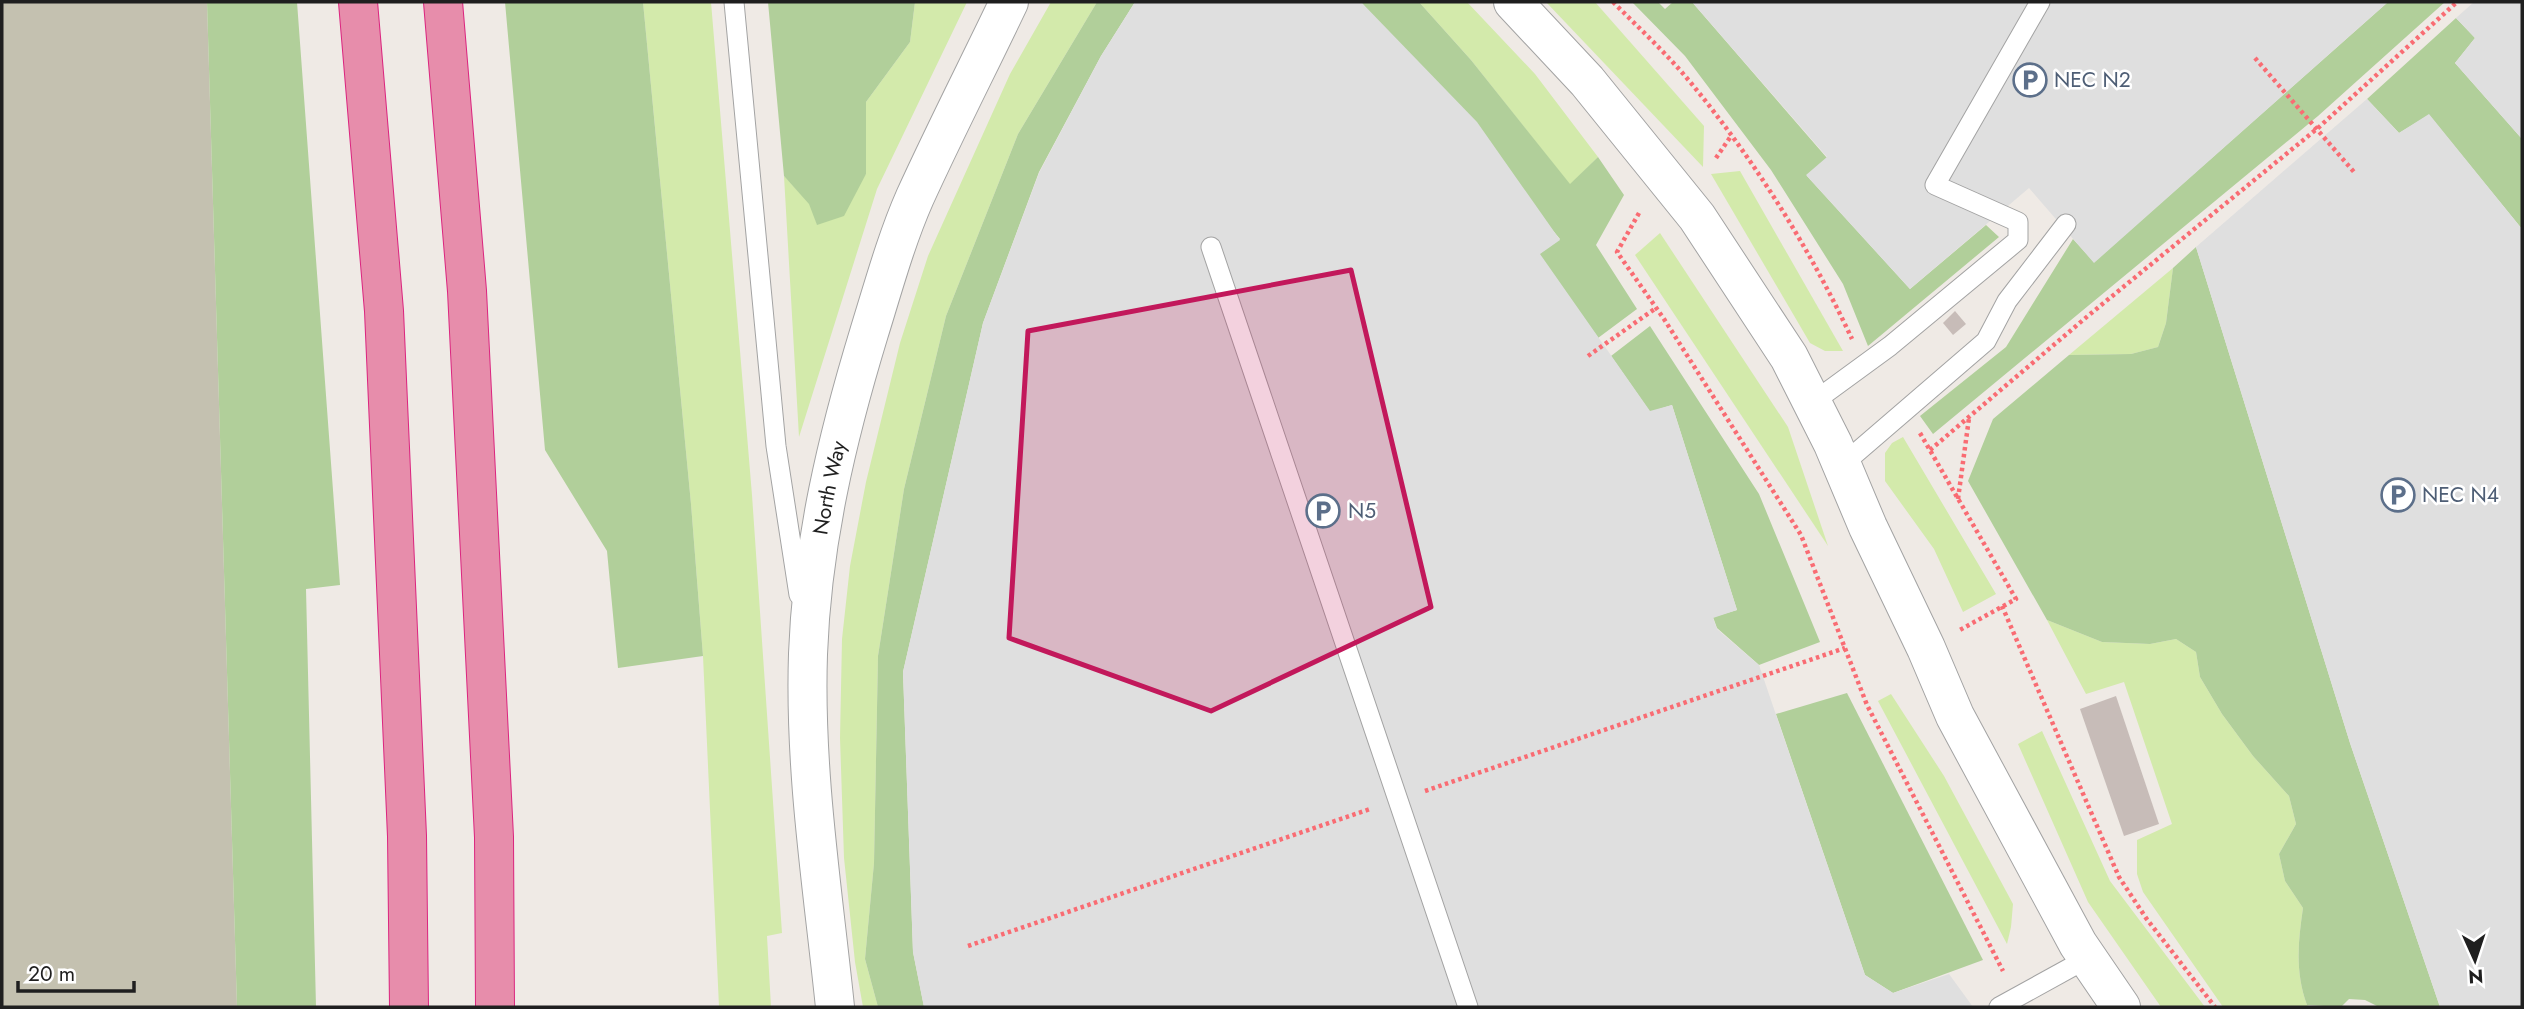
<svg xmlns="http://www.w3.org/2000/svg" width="2524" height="1009" viewBox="0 0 2524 1009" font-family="Jost,sans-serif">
	<rect width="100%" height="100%" fill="#efeae5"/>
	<path fill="#c4c1b0" d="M2,2H207L237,1007H2Z"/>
	<g fill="#d3eaab">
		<path d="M643,2H711L752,495L782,933L767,936L771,1007H719L703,656L691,504Z"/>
		<path d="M915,2H967L877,189L799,437L784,176L810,204L817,224L866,174V102L910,42Z"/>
		<path d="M1051,2H1097L1018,134L946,316L904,489L878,656L874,863L865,959L878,1007H863L855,962L844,858L840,738L842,639L850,566L866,482L900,343L928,256L1010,74Z"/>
		<path d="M1419,2H1467L1535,74L1598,157L1570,185L1471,60Z"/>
		<path d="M1546,2H1595L1704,126L1703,167Z"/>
		<path d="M1740,171L1843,351H1825L1810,343L1711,174Z"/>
		<path d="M1660,233L1788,427L1828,546L1635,255Z"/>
		<path d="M2173,268L2166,323L2158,347L2131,354L2069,355Z"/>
		<path d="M1903,437L1996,594L1963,612L1934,549L1885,481V453L1892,443Z"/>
		<path d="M2047,620L2102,642L2150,644L2176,639L2196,652L2200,677L2222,714L2253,756L2289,796L2296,824L2279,854L2285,881L2303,908C2298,942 2295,972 2307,1005L2311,1007H2223L2143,892L2137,874V840L2172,824L2124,682L2086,694Z"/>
		<path d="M1891,694L1944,776L2013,904L2011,927L2007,944L1878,701Z"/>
		<path d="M2042,731L2110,881L2205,1007H2161L2088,902L2018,744Z"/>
	</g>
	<g fill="#b1cf9a">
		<path d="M207,2H297L340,585L306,589L316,1007H237Z"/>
		<path d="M505,2H643L691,504L703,656L618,668L607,551L545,450Z"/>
		<path d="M768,2H915L910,42L866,102V174L844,216L817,225L809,204L784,176Z"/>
		<path d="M1097,2H1135L1101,56L1039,172L983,323L903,672L913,952L924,1007H878L865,959L874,863L878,656L904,489L946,316L1018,134Z"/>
		<path d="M1361,2H1419L1471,60L1570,184L1598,157L1624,195L1596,245L1637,309L1598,338L1539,254L1560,239Z"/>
		<path d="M1632,2H1658L1665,9L1673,2H1692L1827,158L1807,176L1910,289L1986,225L1999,237L1868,346L1843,284L1771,170L1685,56Z"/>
		<path d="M2388,2H2445L2318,116L1933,434L1920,416L2006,347L2073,239L2094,262Z"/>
		<path d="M2456,18L2475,38L2455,63L2522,139V229L2429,115L2399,133L2367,99Z"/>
		<path d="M2196,247L2350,743L2440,1007H2379L2365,1000L2349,999L2341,1007L2307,1005C2295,972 2298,942 2303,908L2285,881L2279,854L2296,824L2289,796L2253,756L2222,714L2200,677L2196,652L2176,639L2150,644L2102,642L2047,620L1968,481L1993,419L2069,355L2131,354L2158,347L2166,323L2173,268Z"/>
		<path d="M1650,326L1759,494L1820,642L1759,665L1717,628L1713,617L1737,610L1672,405L1650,412L1611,356Z"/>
		<path d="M1847,693L1983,960L1893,993L1865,975L1776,714Z"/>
	</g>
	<g fill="#dfdfdf">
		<path d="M1135,2H1361L1477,122L1560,240L1540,254L1650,411L1672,405L1737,610L1713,618L1717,629L1759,665L1865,975L1893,993L1949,974L1973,1007H924L913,952L903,672L983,323L1039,173L1101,56Z"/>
		<path d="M1692,2H2388L2094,263L2029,188L1910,289L1806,175L1827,157Z"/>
		<path d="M2474,2H2522V139L2455,63L2475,38L2456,18Z"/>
		<path d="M2367,99L2399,133L2429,114L2522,229V1007H2440L2350,743L2196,247Z"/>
	</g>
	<g fill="#c7bcb8">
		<path d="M1955,311L1966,324L1953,335L1943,323Z"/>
		<path d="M2116,696L2159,824L2124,836L2080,709Z"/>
	</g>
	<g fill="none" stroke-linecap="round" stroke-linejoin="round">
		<defs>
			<g id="service">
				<path d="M734,2L776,446L799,595"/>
				<path d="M1211,247L1468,1007"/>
				<path d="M1812,403L1890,346L2018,240V222L1935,185L2040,2"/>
				<path d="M1842,465L1986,341L2007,301L2066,224"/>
				<path d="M1999,1007L2088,958"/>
			</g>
			<path id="minor" d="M1513,2L1587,81L1697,217L1789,357L1833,444L1868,527L1926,648L1955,716L2078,944L2121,1007"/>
			<g id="tertiary">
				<path id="s1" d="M835,1007C823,890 804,773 808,654C812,543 837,438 869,333C883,288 896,240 915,197C945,131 978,67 1009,2"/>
			</g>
			<g id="motorway">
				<path d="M358,2L384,311L407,836L409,1007"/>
				<path d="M443,2L467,291L494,837L495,1007"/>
			</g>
		</defs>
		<use href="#service" stroke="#a3a3a3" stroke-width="21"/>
		<use href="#minor" stroke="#a3a3a3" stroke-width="40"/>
		<use href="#tertiary" stroke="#a3a3a3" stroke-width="40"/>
		<use href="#motorway" stroke="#db257f" stroke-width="40"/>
		<g stroke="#f96c73" stroke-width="4.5" stroke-dasharray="3.5 3.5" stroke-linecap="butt">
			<path d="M1613,2C1639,28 1667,54 1691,83C1755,161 1809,247 1852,339"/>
			<path d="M2255,58L2354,172"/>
			<path d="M1716,158L1731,136"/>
			<path d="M1639,213L1617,252L1664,319L1801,535L1867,705L2003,971"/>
			<path d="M1588,356L1656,308"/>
			<path d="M1920,433L2016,599L1958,631"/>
			<path d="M1930,450L2089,315L2318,128L2457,2"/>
			<path d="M1958,499L1969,418"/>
			<path d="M2002,606L2119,877L2146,918L2215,1007"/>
			<path d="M1425,791L1845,648"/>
			<path d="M968,946L1370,809"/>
		</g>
		<use href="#service" stroke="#fff" stroke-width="19"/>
		<use href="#minor" stroke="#fff" stroke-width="38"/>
		<use href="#tertiary" stroke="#fff" stroke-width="38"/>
		<use href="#motorway" stroke="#e78dab" stroke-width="38"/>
	</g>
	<path fill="#c2185b" fill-opacity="0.2" stroke="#c2185b" stroke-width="5" stroke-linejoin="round" d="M1351,270L1431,607L1211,711L1009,638L1028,331Z"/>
	<defs>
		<symbol id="parking-ring" viewBox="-11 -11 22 22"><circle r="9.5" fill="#fff" stroke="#5c6f8a" stroke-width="1.5"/><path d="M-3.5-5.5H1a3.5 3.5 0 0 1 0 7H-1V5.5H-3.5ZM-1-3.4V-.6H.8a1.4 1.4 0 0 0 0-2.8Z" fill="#5c6f8a"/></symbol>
	</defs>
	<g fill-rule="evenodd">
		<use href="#parking-ring" x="2011" y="61" width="38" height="38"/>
		<use href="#parking-ring" x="2379" y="476" width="38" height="38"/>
		<use href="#parking-ring" x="1304" y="492" width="38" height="38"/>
	</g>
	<g text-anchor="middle" stroke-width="5" stroke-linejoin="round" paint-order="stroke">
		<g font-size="21" fill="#4e5e75" stroke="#fff" text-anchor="start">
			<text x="2054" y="87">NEC N2</text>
			<text x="2422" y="502">NEC N4</text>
			<text x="1348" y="518">N5</text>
		</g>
		<g font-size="21" fill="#1f1f1f" stroke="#fff">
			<text dy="7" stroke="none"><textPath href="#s1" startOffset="522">North Way</textPath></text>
		</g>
	</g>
	<rect width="2524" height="1009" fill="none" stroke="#1f1f1f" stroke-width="7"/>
	<g transform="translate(2475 960) rotate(177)" stroke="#ffffff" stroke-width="5" paint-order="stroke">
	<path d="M0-5L12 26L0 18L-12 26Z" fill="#1f1f1f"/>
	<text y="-10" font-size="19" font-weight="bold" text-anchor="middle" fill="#1f1f1f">N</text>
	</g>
	<path d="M18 981v10h116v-10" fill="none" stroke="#1f1f1f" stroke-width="3.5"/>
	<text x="28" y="981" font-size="21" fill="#1f1f1f" stroke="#ffffff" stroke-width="5" paint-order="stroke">20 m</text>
</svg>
